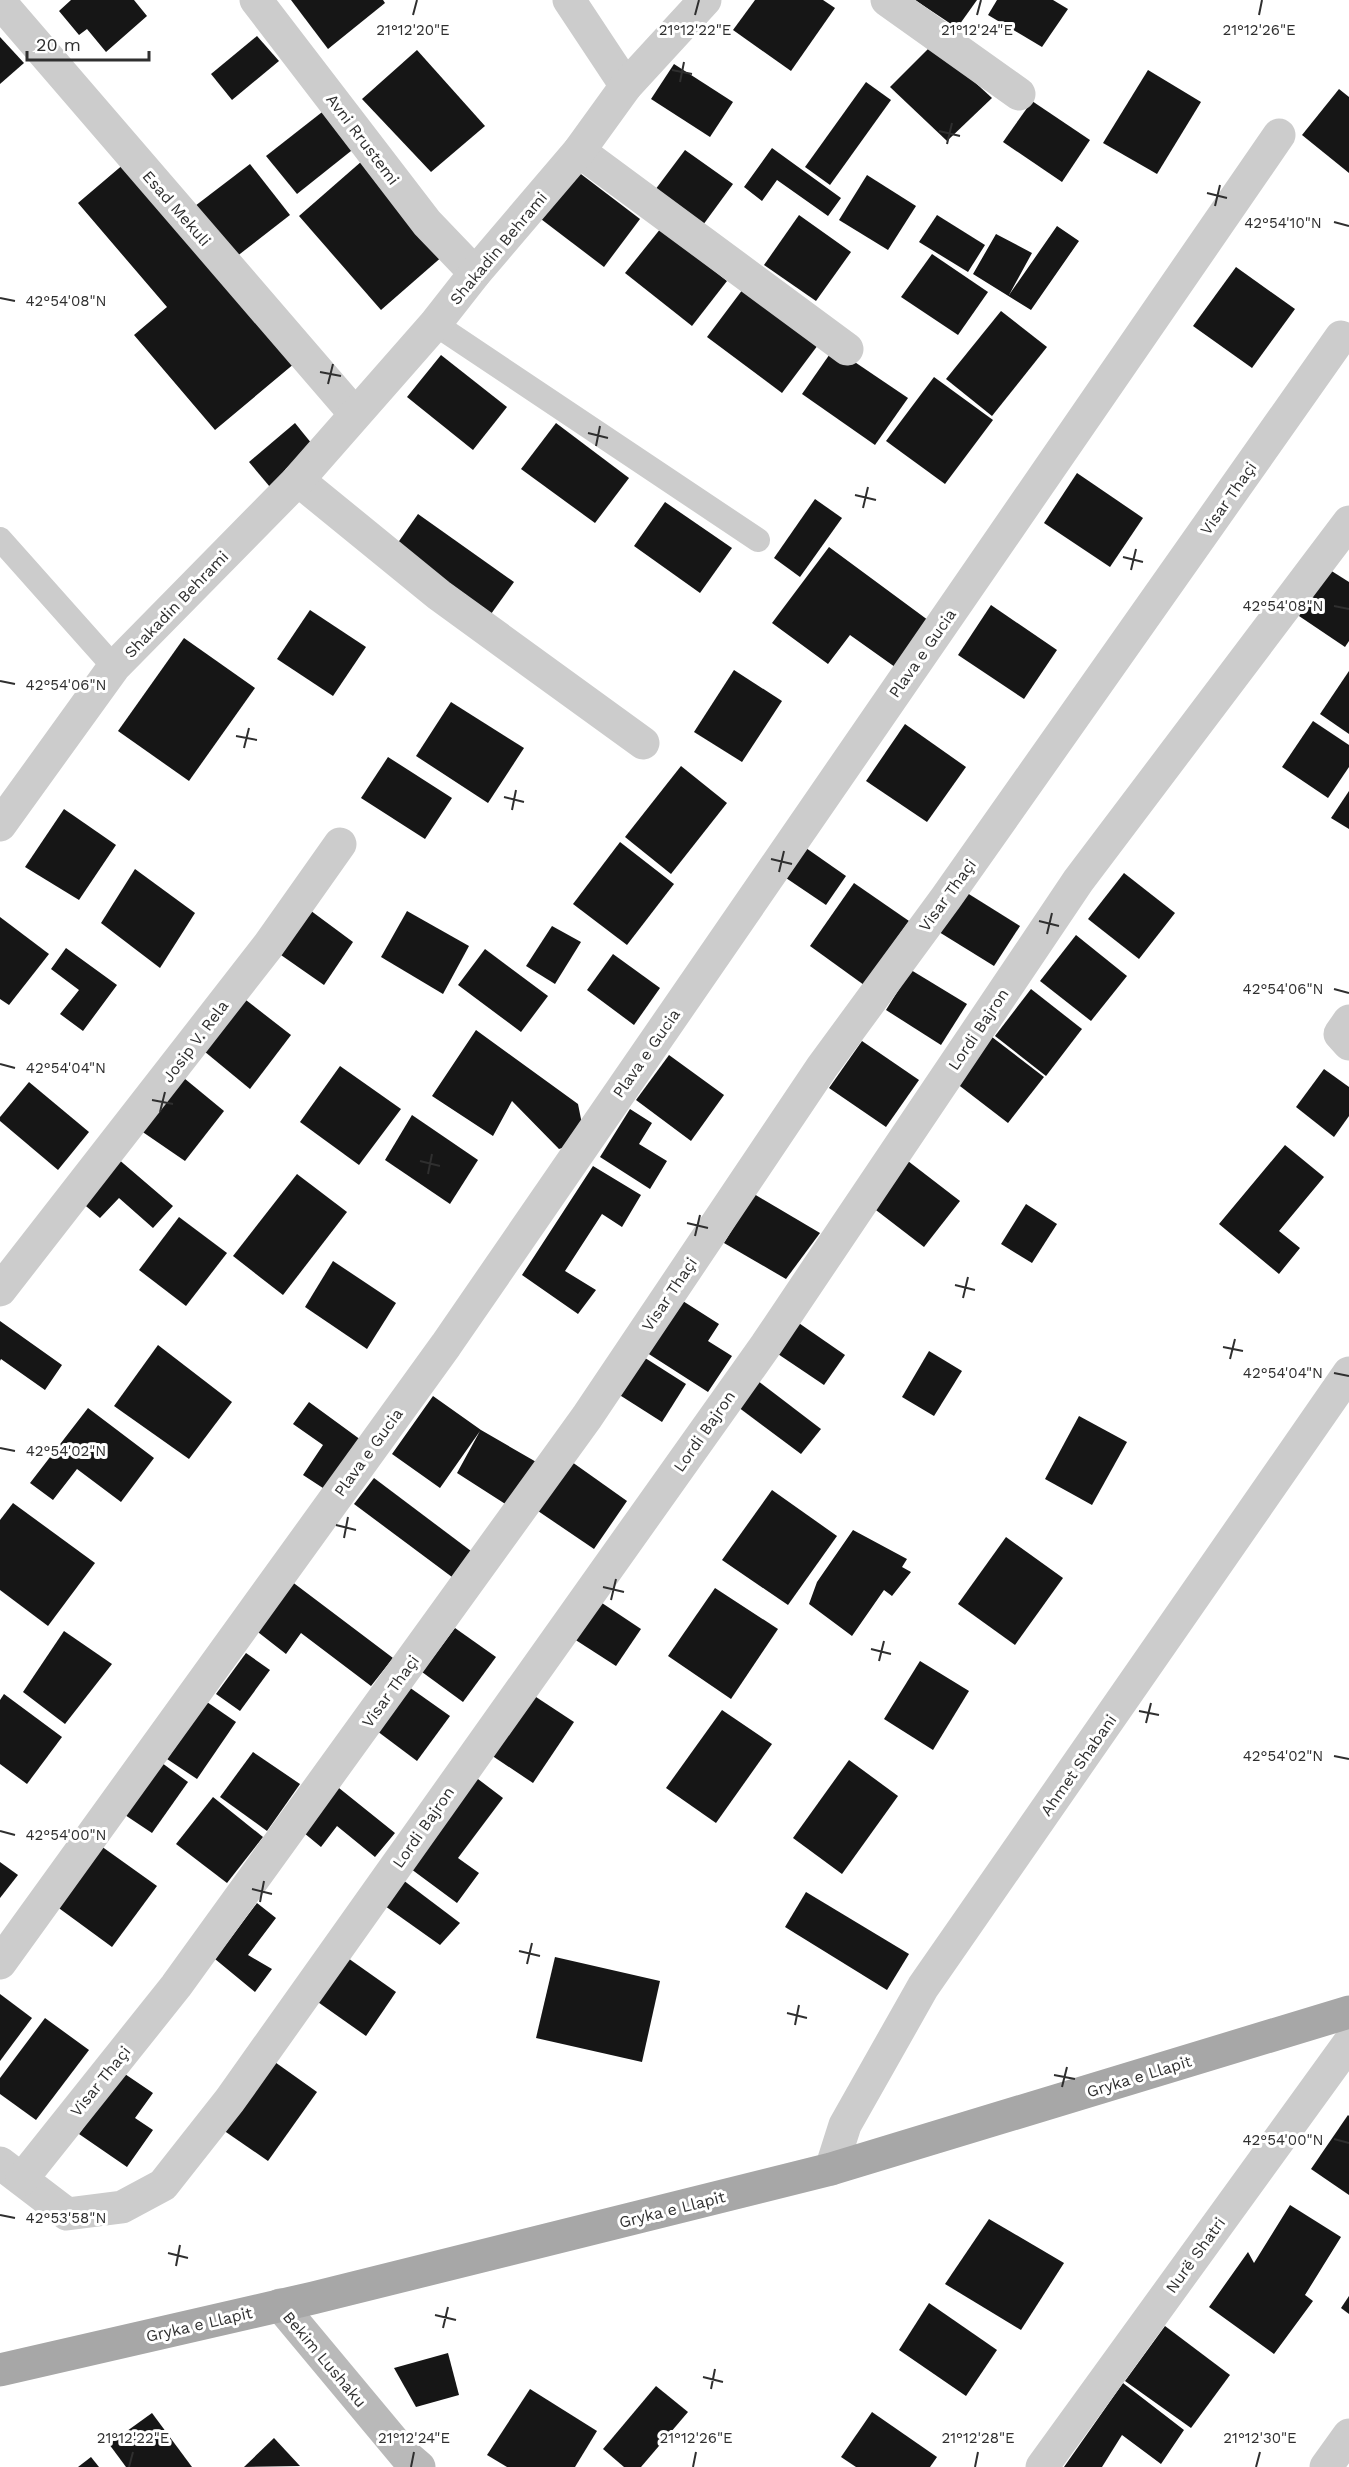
<svg xmlns="http://www.w3.org/2000/svg" width="1349" height="2467" viewBox="0 0 1349 2467" font-family="'Work Sans',sans-serif">
	<rect width="100%" height="100%" fill="#fff"/>
	<g fill="#161616">
		<path d="M71,0H134L147,16L106,52L87,29L79,35L59,11Z"/>
		<path d="M291,0H383L385,3L328,49Z"/>
		<path d="M755,0H823L835,8L791,71L733,30Z"/>
		<path d="M915,0H977L957,28Z"/>
		<path d="M997,0H1053L1068,9L1042,47L988,15Z"/>
		<path d="M257,36L279,61L232,100L211,74Z"/>
		<path d="M0,37L24,63L0,84Z"/>
		<path d="M933,44L992,98L947,141L890,87Z"/>
		<path d="M417,50L485,126L431,172L362,99Z"/>
		<path d="M674,64L733,102L710,137L651,99Z"/>
		<path d="M1148,70L1201,102L1157,174L1103,143Z"/>
		<path d="M866,82L891,100L830,185L805,167Z"/>
		<path d="M1339,89L1349,97V173L1302,135Z"/>
		<path d="M1032,101L1090,140L1062,182L1003,142Z"/>
		<path d="M326,109L356,147L297,194L266,156Z"/>
		<path d="M772,148L841,198L828,216L777,180L762,201L744,187Z"/>
		<path d="M685,150L733,184L703,225L655,190Z"/>
		<path d="M362,161L444,255L381,310L299,216Z"/>
		<path d="M125,163L295,363L215,430L134,335L167,307L78,203Z"/>
		<path d="M250,164L290,215L236,257L195,206Z"/>
		<path d="M573,168L640,219L604,267L537,216Z"/>
		<path d="M867,175L916,206L888,250L839,220Z"/>
		<path d="M799,215L851,252L816,301L764,265Z"/>
		<path d="M937,215L985,245L968,272L919,242Z"/>
		<path d="M1057,226L1079,241L1031,310L973,274L996,234L1032,253L1009,295Z"/>
		<path d="M661,228L727,281L692,326L625,273Z"/>
		<path d="M932,254L988,292L958,335L901,297Z"/>
		<path d="M1236,267L1295,309L1252,368L1193,326Z"/>
		<path d="M743,289L818,345L782,393L707,337Z"/>
		<path d="M1001,311L1047,347L992,416L946,379Z"/>
		<path d="M834,348L908,398L875,445L802,394Z"/>
		<path d="M441,355L507,407L473,450L407,397Z"/>
		<path d="M934,377L993,420L945,484L886,441Z"/>
		<path d="M295,423L316,449L270,487L249,462Z"/>
		<path d="M556,423L629,478L595,523L521,469Z"/>
		<path d="M1077,473L1143,518L1110,567L1044,523Z"/>
		<path d="M815,499L842,518L800,577L774,558Z"/>
		<path d="M665,502L732,548L700,593L634,546Z"/>
		<path d="M418,514L514,582L491,614L397,544Z"/>
		<path d="M829,547L936,626L902,672L850,635L828,664L772,623Z"/>
		<path d="M1330,570L1349,582V641L1345,647L1299,616Z"/>
		<path d="M991,605L1057,650L1024,699L958,655Z"/>
		<path d="M310,610L366,647L333,696L277,659Z"/>
		<path d="M184,638L255,688L189,781L118,731Z"/>
		<path d="M734,670L782,701L742,762L694,732Z"/>
		<path d="M1349,671V734L1320,714Z"/>
		<path d="M451,702L524,748L488,803L416,756Z"/>
		<path d="M1313,721L1349,745V767L1328,798L1282,767Z"/>
		<path d="M905,724L966,767L927,822L866,781Z"/>
		<path d="M388,757L452,798L425,839L361,798Z"/>
		<path d="M681,766L727,803L671,874L625,837Z"/>
		<path d="M1349,791V829L1331,818Z"/>
		<path d="M64,809L116,845L79,900L25,867Z"/>
		<path d="M620,842L674,884L627,945L573,904Z"/>
		<path d="M806,848L846,876L826,905L786,878Z"/>
		<path d="M135,869L195,913L160,968L101,923Z"/>
		<path d="M1124,873L1175,913L1139,959L1088,919Z"/>
		<path d="M854,883L909,921L864,985L810,946Z"/>
		<path d="M964,891L1020,926L994,966L939,932Z"/>
		<path d="M299,902L353,942L324,985L268,946Z"/>
		<path d="M407,911L469,946L443,994L381,957Z"/>
		<path d="M0,917L49,954L9,1005L0,999Z"/>
		<path d="M552,926L581,942L555,984L526,966Z"/>
		<path d="M1076,935L1127,976L1091,1021L1040,981Z"/>
		<path d="M66,948L117,985L83,1031L60,1014L79,990L51,969Z"/>
		<path d="M485,949L548,996L521,1032L458,985Z"/>
		<path d="M613,954L660,988L634,1025L587,990Z"/>
		<path d="M911,970L967,1004L941,1045L886,1010Z"/>
		<path d="M1031,989L1082,1029L1046,1076L995,1036Z"/>
		<path d="M233,990L291,1035L250,1089L193,1042Z"/>
		<path d="M476,1030L578,1104L582,1124L571,1145L559,1149L512,1101L493,1136L432,1096Z"/>
		<path d="M992,1037L1044,1077L1008,1123L956,1083Z"/>
		<path d="M862,1041L919,1080L886,1127L829,1088Z"/>
		<path d="M669,1055L724,1095L691,1141L636,1100Z"/>
		<path d="M340,1066L401,1109L359,1165L300,1122Z"/>
		<path d="M173,1069L224,1111L185,1161L131,1124Z"/>
		<path d="M1324,1069L1349,1087V1116L1334,1137L1296,1107Z"/>
		<path d="M29,1082L89,1132L58,1170L0,1121V1117Z"/>
		<path d="M630,1109L652,1123L639,1144L667,1161L650,1189L600,1157Z"/>
		<path d="M412,1115L478,1160L450,1204L385,1160Z"/>
		<path d="M1285,1145L1324,1177L1279,1231L1300,1248L1279,1274L1219,1224Z"/>
		<path d="M117,1158L173,1206L153,1228L119,1198L100,1218L80,1201Z"/>
		<path d="M908,1161L960,1201L924,1247L872,1207Z"/>
		<path d="M593,1166L641,1195L622,1227L602,1214L565,1271L596,1290L578,1314L522,1275Z"/>
		<path d="M297,1174L347,1212L283,1295L233,1256Z"/>
		<path d="M754,1194L820,1233L786,1279L724,1243Z"/>
		<path d="M1026,1204L1057,1224L1032,1263L1001,1244Z"/>
		<path d="M179,1217L227,1253L186,1306L139,1270Z"/>
		<path d="M333,1261L396,1303L367,1349L305,1307Z"/>
		<path d="M675,1296L719,1324L708,1341L732,1356L708,1392L641,1349Z"/>
		<path d="M793,1319L845,1355L824,1385L772,1350Z"/>
		<path d="M0,1321L62,1365L45,1390L1,1359L0,1361Z"/>
		<path d="M158,1345L232,1402L189,1459L114,1406Z"/>
		<path d="M929,1351L962,1371L934,1416L902,1397Z"/>
		<path d="M642,1356L686,1384L662,1422L618,1394Z"/>
		<path d="M754,1378L821,1429L801,1454L734,1404Z"/>
		<path d="M433,1396L481,1430L538,1463L510,1507L457,1473L480,1431L440,1488L392,1454Z"/>
		<path d="M309,1402L361,1440L326,1490L303,1475L323,1445L293,1424Z"/>
		<path d="M88,1408L154,1458L121,1502L77,1469L53,1500L30,1483Z"/>
		<path d="M1079,1416L1127,1442L1092,1505L1045,1479Z"/>
		<path d="M572,1462L627,1501L594,1549L538,1511Z"/>
		<path d="M374,1478L471,1551L452,1577L354,1504Z"/>
		<path d="M772,1490L837,1536L788,1605L722,1560Z"/>
		<path d="M13,1503L95,1563L48,1626L0,1590V1520Z"/>
		<path d="M853,1530L907,1559L902,1567L911,1572L892,1596L884,1590L852,1636L809,1604L817,1582Z"/>
		<path d="M1006,1537L1063,1578L1015,1645L958,1604Z"/>
		<path d="M291,1581L393,1658L371,1686L301,1633L286,1654L254,1629Z"/>
		<path d="M715,1588L778,1629L731,1699L668,1656Z"/>
		<path d="M596,1599L641,1629L616,1666L571,1637Z"/>
		<path d="M455,1628L496,1657L463,1702L422,1672Z"/>
		<path d="M64,1631L112,1664L65,1724L23,1692Z"/>
		<path d="M246,1653L270,1670L240,1711L216,1694Z"/>
		<path d="M920,1661L969,1691L933,1750L884,1719Z"/>
		<path d="M409,1687L450,1716L417,1761L377,1731Z"/>
		<path d="M4,1694L62,1737L27,1784L0,1764V1700Z"/>
		<path d="M533,1695L574,1722L533,1783L491,1755Z"/>
		<path d="M207,1702L236,1722L197,1779L167,1759Z"/>
		<path d="M722,1710L772,1744L716,1823L666,1788Z"/>
		<path d="M253,1752L300,1784L267,1831L220,1797Z"/>
		<path d="M849,1760L898,1796L842,1874L793,1838Z"/>
		<path d="M162,1763L188,1782L152,1833L125,1815Z"/>
		<path d="M474,1776L503,1798L458,1858L479,1873L457,1903L407,1866Z"/>
		<path d="M334,1784L395,1833L375,1857L337,1826L321,1847L298,1828Z"/>
		<path d="M213,1797L263,1837L227,1883L176,1844Z"/>
		<path d="M101,1846L157,1886L112,1947L56,1906Z"/>
		<path d="M0,1862L18,1875L0,1898Z"/>
		<path d="M403,1880L460,1923L440,1945L385,1906Z"/>
		<path d="M806,1892L909,1954L887,1990L785,1927Z"/>
		<path d="M257,1903L276,1918L248,1955L272,1969L255,1992L215,1959Z"/>
		<path d="M345,1956L396,1992L366,2036L315,2000Z"/>
		<path d="M555,1957L660,1981L642,2062L536,2038Z"/>
		<path d="M0,1994L32,2018L0,2061Z"/>
		<path d="M45,2018L89,2050L36,2120L0,2094V2078Z"/>
		<path d="M272,2060L317,2092L268,2161L223,2130Z"/>
		<path d="M122,2072L153,2093L135,2118L153,2130L127,2167L79,2134Z"/>
		<path d="M1348,2115L1349,2116V2195L1311,2169Z"/>
		<path d="M1290,2205L1341,2237L1305,2295L1313,2301L1274,2354L1209,2307L1248,2252L1254,2263Z"/>
		<path d="M989,2219L1064,2263L1021,2330L945,2284Z"/>
		<path d="M1349,2296V2314L1341,2308Z"/>
		<path d="M929,2303L997,2350L966,2396L899,2350Z"/>
		<path d="M1165,2326L1230,2375L1191,2428L1125,2381Z"/>
		<path d="M448,2353L459,2395L416,2407L394,2368Z"/>
		<path d="M1123,2383L1184,2430L1161,2464L1122,2435L1102,2467H1064Z"/>
		<path d="M656,2386L688,2412L641,2467H624L603,2449Z"/>
		<path d="M530,2389L597,2431L575,2467H507L487,2455Z"/>
		<path d="M872,2412L937,2457L930,2467H856L841,2457Z"/>
		<path d="M152,2413L192,2467H126L109,2444Z"/>
		<path d="M274,2438L300,2466L244,2467Z"/>
		<path d="M91,2457L99,2467H78Z"/>
	</g>
	<g fill="none" stroke-linecap="round" stroke-linejoin="round">
		<g stroke="#ccc" stroke-width="24">
			<path d="M435,324L758,540"/>
			<path d="M0,539L114,667"/>
		</g>
		<g stroke="#ccc" stroke-width="33">
			<path d="M256,0L427,223L475,273"/>
			<path d="M569,0L626,86"/>
			<path d="M887,0L1019,94"/>
			<path d="M0,2L355,414"/>
			<path d="M579,151L847,349"/>
			<path d="M298,480L439,595L643,743"/>
			<path d="M0,825L114,667L298,480L435,324L475,273L579,151L626,86L705,0"/>
			<path d="M1349,1021L1340,1034L1349,1044"/>
			<path d="M0,1290L268,946L340,844"/>
			<path d="M0,1963L446,1345L1279,135"/>
			<path d="M0,2163L67,2214L122,2207L163,2185L230,2100L766,1345L1078,881L1349,522"/>
			<path d="M831,2169L845,2125L923,1987L1349,1373"/>
			<path d="M22,2179L176,1986L587,1417L822,1067L946,898L1341,337"/>
			<path d="M1042,2467L1349,2043"/>
			<path d="M1326,2467L1349,2435"/>
		</g>
		<path stroke="#b9b9b9" stroke-width="33" d="M280,2305L405,2455L419,2467"/>
		<path stroke="#a7a7a7" stroke-width="33" d="M0,2370L313,2298L831,2169L1349,2012"/>
	</g>
	<path fill="none" stroke="#2f2f2f" stroke-width="2" d="M413,15L417,0M695,15L699,0M977,15L981,0M1259,15L1262,0M672,70L692,74M680,82L684,62M939,131L960,136M947,144L952,123M1207,193L1227,198M1215,206L1220,185M1334,222L1349,226M0,298L15,301M320,372L341,376M328,384L333,364M588,433L608,438M596,446L600,426M855,495L876,500M863,508L868,487M1123,557L1143,562M1131,570L1136,549M1334,606L1349,609M0,681L15,684M236,736L257,740M244,748L249,728M504,797L524,802M512,810L516,790M771,859L792,864M779,872L784,851M1039,921L1059,926M1047,934L1052,913M1334,989L1349,993M0,1064L15,1068M152,1100L173,1104M160,1112L165,1092M420,1161L440,1166M428,1174L432,1154M687,1223L708,1228M695,1236L700,1215M955,1285L975,1290M963,1298L968,1277M1223,1347L1243,1351M1230,1359L1235,1339M1334,1373L1349,1376M0,1448L15,1451M336,1525L356,1530M344,1538L348,1517M603,1587L624,1592M611,1600L616,1579M871,1649L891,1654M879,1661L884,1641M1139,1711L1159,1715M1146,1723L1151,1703M1334,1756L1349,1759M0,1831L15,1835M252,1889L272,1894M260,1902L264,1881M519,1951L540,1956M527,1964L532,1943M787,2013L807,2018M795,2025L799,2005M1054,2075L1075,2079M1062,2087L1067,2067M1334,2139L1349,2143M0,2215L15,2218M168,2253L188,2258M176,2266L180,2245M435,2315L456,2320M443,2328L448,2307M703,2377L723,2382M711,2389L715,2369M129,2467L133,2452M411,2467L414,2452M693,2467L696,2452M975,2467L978,2452M1256,2467L1260,2452"/>
	<g text-anchor="middle" stroke-width="6" stroke-linejoin="round" paint-order="stroke">
		<g font-size="16" fill="#2f2f2f" stroke="#fff">
			<text transform="translate(363 139) rotate(53)" y="6">Avni Rrustemi</text>
			<text transform="translate(177 208) rotate(49)" y="6">Esad Mekuli</text>
			<text transform="translate(498 248) rotate(-50)" y="6">Shakadin Behrami</text>
			<text transform="translate(1228 498) rotate(-55)" y="6">Visar Thaçi</text>
			<text transform="translate(176 604) rotate(-46)" y="6">Shakadin Behrami</text>
			<text transform="translate(922 653) rotate(-55)" y="6">Plava e Gucia</text>
			<text transform="translate(947 895) rotate(-54)" y="6">Visar Thaçi</text>
			<text transform="translate(978 1029) rotate(-56)" y="6">Lordi Bajron</text>
			<text transform="translate(195 1041) rotate(-53)" y="6">Josip V. Rela</text>
			<text transform="translate(646 1053) rotate(-55)" y="6">Plava e Gucia</text>
			<text transform="translate(669 1294) rotate(-56)" y="6">Visar Thaçi</text>
			<text transform="translate(704 1431) rotate(-55)" y="6">Lordi Bajron</text>
			<text transform="translate(368 1452) rotate(-54)" y="6">Plava e Gucia</text>
			<text transform="translate(390 1691) rotate(-54)" y="6">Visar Thaçi</text>
			<text transform="translate(1078 1765) rotate(-55)" y="6">Ahmet Shabani</text>
			<text transform="translate(423 1827) rotate(-55)" y="6">Lordi Bajron</text>
			<text transform="translate(1139 2076) rotate(-17)" y="6">Gryka e Llapit</text>
			<text transform="translate(100 2081) rotate(-51)" y="6">Visar Thaçi</text>
			<text transform="translate(672 2209) rotate(-14)" y="6">Gryka e Llapit</text>
			<text transform="translate(1195 2255) rotate(-54)" y="6">Nurë Shatri</text>
			<text transform="translate(199 2324) rotate(-13)" y="6">Gryka e Llapit</text>
			<text transform="translate(325 2359) rotate(50)" y="6">Bekim Lushaku</text>
		</g>
	</g>
	<g font-size="15" text-anchor="middle" fill="#2f2f2f" stroke="#fff" stroke-width="6" stroke-linejoin="round" paint-order="stroke">
		<text x="413" y="35">21°12'20"E</text>
		<text x="695" y="35">21°12'22"E</text>
		<text x="977" y="35">21°12'24"E</text>
		<text x="1259" y="35">21°12'26"E</text>
		<text x="1283" y="228">42°54'10"N</text>
		<text x="66" y="306">42°54'08"N</text>
		<text x="1283" y="611">42°54'08"N</text>
		<text x="66" y="690">42°54'06"N</text>
		<text x="1283" y="994">42°54'06"N</text>
		<text x="66" y="1073">42°54'04"N</text>
		<text x="1283" y="1378">42°54'04"N</text>
		<text x="66" y="1456">42°54'02"N</text>
		<text x="1283" y="1761">42°54'02"N</text>
		<text x="66" y="1840">42°54'00"N</text>
		<text x="1283" y="2145">42°54'00"N</text>
		<text x="66" y="2223">42°53'58"N</text>
		<text x="133" y="2443">21°12'22"E</text>
		<text x="414" y="2443">21°12'24"E</text>
		<text x="696" y="2443">21°12'26"E</text>
		<text x="978" y="2443">21°12'28"E</text>
		<text x="1260" y="2443">21°12'30"E</text>
	</g>
	<path d="M27 51v9h122v-9" fill="none" stroke="#2f2f2f" stroke-width="3"/>
	<text x="36" y="51" font-size="18" fill="#2f2f2f" stroke="#ffffff" stroke-width="4.5" paint-order="stroke">20 m</text>
</svg>
